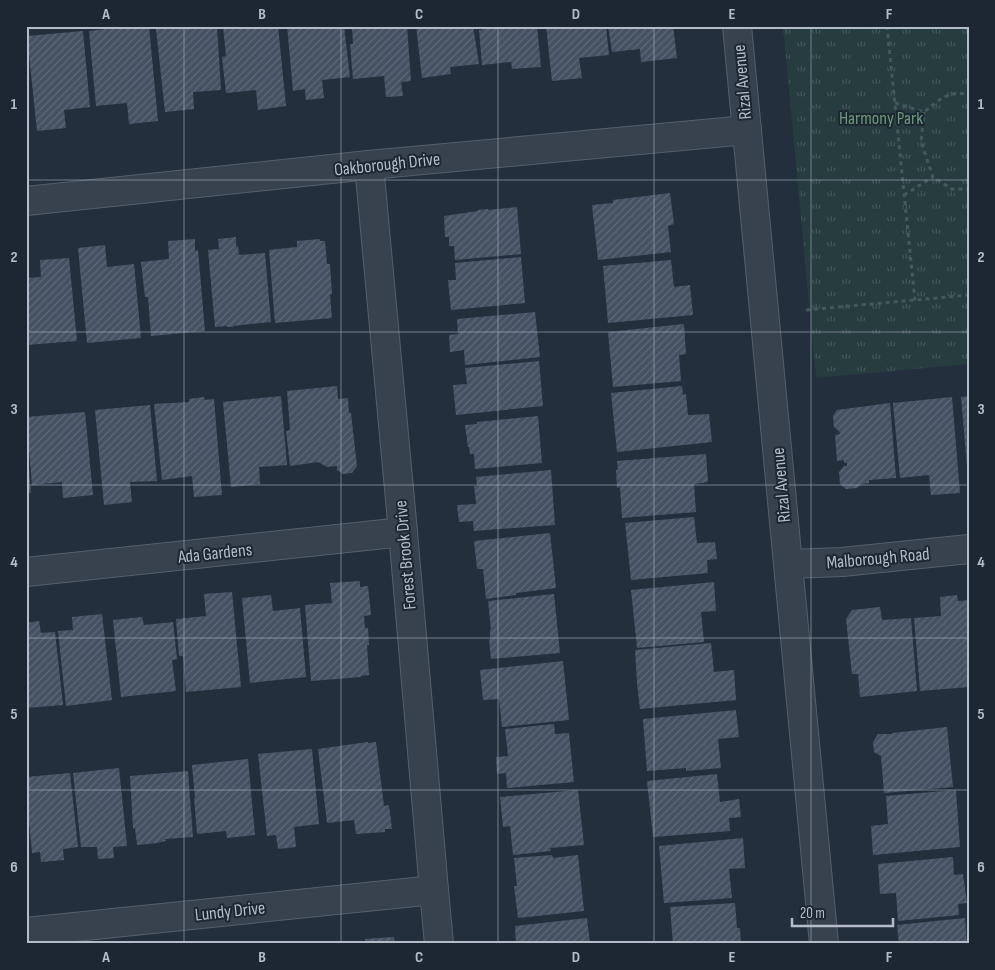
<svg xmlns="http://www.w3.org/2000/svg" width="995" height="970" viewBox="0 0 995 970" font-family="'Sofia Sans Condensed',sans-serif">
	<defs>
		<pattern id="park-tufts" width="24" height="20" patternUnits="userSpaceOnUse" patternTransform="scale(1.25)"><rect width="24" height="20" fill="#263c3f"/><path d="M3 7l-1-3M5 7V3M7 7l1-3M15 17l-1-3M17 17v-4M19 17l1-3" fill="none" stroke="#435659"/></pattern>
		<pattern id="building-hatch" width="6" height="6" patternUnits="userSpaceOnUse" patternTransform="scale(1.25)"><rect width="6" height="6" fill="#455162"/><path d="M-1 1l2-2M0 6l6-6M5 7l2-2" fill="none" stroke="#5d6877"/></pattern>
	</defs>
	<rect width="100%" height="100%" fill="#242f3e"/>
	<path fill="url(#park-tufts)" d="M783,26H969V364L816,378Z"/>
	<g fill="url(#building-hatch)">
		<path d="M131,26H149L158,121L129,124L127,103L96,106L89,31Z"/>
		<path d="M182,26H217L221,90L193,92L194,109L165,112L156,29Z"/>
		<path d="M223,26H278L286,106L258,110L256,90L226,93L222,57L226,56Z"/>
		<path d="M287,26H344L350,77L322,80L324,98L306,100L305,89L293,91Z"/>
		<path d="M352,26H407L411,81L401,82L403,96L386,97L384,76L353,79L350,44H353Z"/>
		<path d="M416,26H473L479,64L450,67L451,74L422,78Z"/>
		<path d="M481,26H537L541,67L512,69L511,62L482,65L479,30H482Z"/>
		<path d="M546,26H606L609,55L579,58L582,78L552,81Z"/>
		<path d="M608,26H673L677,58L641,62L640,49L612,52Z"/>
		<path d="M83,31L90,107L64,110L66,128L37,131L27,36Z"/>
		<path d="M670,193L674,224L668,226L671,252L598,260L592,205L613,203V200Z"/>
		<path d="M517,207L521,254L455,260L454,246H449V237H445L444,216L478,211V210L488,209V210Z"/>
		<path d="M236,237V247L238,246L239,255L265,253L271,322L233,326L234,327H227V326L215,327L208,250L219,249L218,239Z"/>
		<path d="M195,239V251L198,250L205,331L151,336L148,297H145L141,262L169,259L168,241Z"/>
		<path d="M320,239V241H325L327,264H330L332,294L330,295L332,318L275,323L269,250L297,247V241Z"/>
		<path d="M105,245L107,267L134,264L141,338L87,343L78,248Z"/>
		<path d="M521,257L525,303L451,310L448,280H456L455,263Z"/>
		<path d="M69,258L77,341L26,345V278L41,277L40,260Z"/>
		<path d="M671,260L674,287L690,285L693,315L608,323L603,266Z"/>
		<path d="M535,312L540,357L465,365L464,350L450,352L449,335L458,334L457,319Z"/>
		<path d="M684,324L686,354L679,355L681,381L613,387L608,332Z"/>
		<path d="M539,361L543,406L456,415L453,385L467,384L465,368Z"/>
		<path d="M337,386L338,399L348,398L349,413H351L357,466L352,473L343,474L336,469H337V466L327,467L318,462L290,466L286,431L290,430L287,391Z"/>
		<path d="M682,386L683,395L686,394L688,415L709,414L712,442L617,452L611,393Z"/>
		<path d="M281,396L287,465L259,467L260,484L231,487L223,402Z"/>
		<path d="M969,396V466H967L961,397Z"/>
		<path d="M204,397L205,400L214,399L222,495L194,497L192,476L162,480L154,404L189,402V399Z"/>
		<path d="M952,397L960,493L931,495L929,475L900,478L893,403Z"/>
		<path d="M890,403L896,478L869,480V483L862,484L857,488L846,489L840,484L839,472L844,466H847V463H844V460L837,461L835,435L840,434L839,431L834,427L833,416L837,410Z"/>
		<path d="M150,405L157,481L130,482L132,502L104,505L95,410Z"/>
		<path d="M85,412L93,495L63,498L62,482L32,485L26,417Z"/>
		<path d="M538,416L542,463L475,469L474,454H470L469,447H468L465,425L477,424V422Z"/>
		<path d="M706,454L708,482L694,484L696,512L622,518L620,487L617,488L616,470H618L617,461Z"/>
		<path d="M26,457H28L31,493H26Z"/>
		<path d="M551,470L555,525L474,531L473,521L459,522L457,505L476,504L474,486H477L476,477Z"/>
		<path d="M694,517L697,543L715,542L717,559L707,560L708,573L631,580L625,523Z"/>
		<path d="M550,533L556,588L516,593V595L486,599L483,569H477L474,541Z"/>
		<path d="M360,581V587L368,586L371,615L364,616L365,628H368L369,645H367L369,675L361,676V677L311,681L305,605L332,603L330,583Z"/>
		<path d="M714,582L716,611L701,612L704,642L637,648L631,590Z"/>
		<path d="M232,592L241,687L186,692L183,656H179L176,619L206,616L204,594Z"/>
		<path d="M554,594L560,653L491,659L489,639H490V629L491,630L488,601Z"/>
		<path d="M271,595L273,611L300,608L306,677L250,683L242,598Z"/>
		<path d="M957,595L958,601L969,600V687L920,691L914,618L941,616L940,597Z"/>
		<path d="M880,607L882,620L911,618L917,691L860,697L858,674H852L846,619L852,610Z"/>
		<path d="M102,614L112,700L66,706L58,631L73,630L72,617Z"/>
		<path d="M142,617L144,625L173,622L177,659L172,660L176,691L121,697L113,620Z"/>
		<path d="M39,621L41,633L55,632L63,705L26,708V623Z"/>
		<path d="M711,643L714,672L734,670L736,700L640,709L637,683L635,650Z"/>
		<path d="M563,661L569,720L502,727L499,699L483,700L480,670Z"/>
		<path d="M736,710L739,737L718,739L721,768L686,771V768L647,771L643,719Z"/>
		<path d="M554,724L555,734L569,733L574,782L507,788L506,773L497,774L496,757L508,756L505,729Z"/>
		<path d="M947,727L953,787L884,793L881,756L874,752L873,742L878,734H893L892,733Z"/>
		<path d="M368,742V743L376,742L384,806L389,805L392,829H385V832L356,834L354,820L327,823L318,749Z"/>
		<path d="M312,749L319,824L294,827L296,847L278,849L276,835L267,836L258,754Z"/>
		<path d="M248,759L255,835L227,838L226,831L197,834L194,798H195L192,765Z"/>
		<path d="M119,768L127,846L113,847L114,858L98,859L97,847H81L73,773Z"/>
		<path d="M188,771L193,837L165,839L166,841L157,843L137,845L135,828L133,829L130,776Z"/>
		<path d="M70,773L78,847L63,849L64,860L41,862L40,852L32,853L26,792V777Z"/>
		<path d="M717,774L720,802L739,799L741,817L729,818L730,831L653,837L647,781Z"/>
		<path d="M578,790L584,845L550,848L551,851L513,855L510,826L503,827L500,797Z"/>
		<path d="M956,790L960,847L873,855L871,826L888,824L886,796Z"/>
		<path d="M743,838L745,868L729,869L732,898L664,903L659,846Z"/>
		<path d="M552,855L553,858L578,855L584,911L518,918L514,886H517L514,858Z"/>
		<path d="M953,857L954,875L963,874L967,903L958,904L959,915L898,921L896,893L880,894L878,864Z"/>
		<path d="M735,903L737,928H740L741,944H673L670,907Z"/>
		<path d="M587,918L590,944H516L515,926Z"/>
		<path d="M965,918L967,944H899L897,925Z"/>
		<path d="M394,937L395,944H366L365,939Z"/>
	</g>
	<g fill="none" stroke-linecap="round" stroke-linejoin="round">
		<defs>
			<g id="street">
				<path d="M737,26L824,944"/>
				<path d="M369,165L403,532L434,890L439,944"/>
				<path d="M26,201L369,165L747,130"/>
				<path d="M788,564L842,562L969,549"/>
				<path d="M26,572L403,532"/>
				<path d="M26,932L434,890"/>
			</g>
		</defs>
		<use href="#street" stroke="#565f6c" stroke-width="30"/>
		<g stroke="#44595c" stroke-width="3" stroke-dasharray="4 4" stroke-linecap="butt">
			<path d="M887,26L915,301"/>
			<path d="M895,103L924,112C938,101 949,89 969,95"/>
			<path d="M924,112L921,142L933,177L952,189H969"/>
			<path d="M904,195L933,177"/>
			<path d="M806,310L969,295"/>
		</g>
		<use href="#street" stroke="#38414e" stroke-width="28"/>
	</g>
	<path fill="none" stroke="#b4bcc9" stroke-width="1" stroke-opacity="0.55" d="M184,26V944M341,26V944M498,26V944M654,26V944M811,26V944M26,180H969M26,332H969M26,485H969M26,638H969M26,790H969"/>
	<g text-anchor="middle" stroke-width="4" stroke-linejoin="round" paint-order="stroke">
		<g font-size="18" fill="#b4bcc9" stroke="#1d2633">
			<text transform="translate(742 82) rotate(-95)" y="6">Rizal Avenue</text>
			<text transform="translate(387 164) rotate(-6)" y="6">Oakborough Drive</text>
			<text transform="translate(781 485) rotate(-95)" y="6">Rizal Avenue</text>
			<text transform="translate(215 553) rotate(-6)" y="6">Ada Gardens</text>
			<text transform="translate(405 555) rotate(-95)" y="6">Forest Brook Drive</text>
			<text transform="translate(878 558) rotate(-5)" y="6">Malborough Road</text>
			<text transform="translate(230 911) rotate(-6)" y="6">Lundy Drive</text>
		</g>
		<g font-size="18" fill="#6b9a76" stroke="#1d2633">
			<text x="881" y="124">Harmony Park</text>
		</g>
	</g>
	<rect width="995" height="970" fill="none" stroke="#1d2633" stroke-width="55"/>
	<path d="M792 918v8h101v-8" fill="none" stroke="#b4bcc9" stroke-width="2.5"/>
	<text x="800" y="918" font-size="15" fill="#b4bcc9" stroke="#1d2633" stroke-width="4" paint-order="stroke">20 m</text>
	<rect x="28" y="28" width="940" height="914" fill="none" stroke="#b4bcc9" stroke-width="2"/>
	<g font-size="16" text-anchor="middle" font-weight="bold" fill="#b4bcc9">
		<text x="106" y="19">A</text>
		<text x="262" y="19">B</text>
		<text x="419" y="19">C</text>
		<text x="576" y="19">D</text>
		<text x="732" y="19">E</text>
		<text x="889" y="19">F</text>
		<text x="14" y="109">1</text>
		<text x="981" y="109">1</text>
		<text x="14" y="262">2</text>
		<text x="981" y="262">2</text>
		<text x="14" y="414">3</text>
		<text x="981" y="414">3</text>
		<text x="14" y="567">4</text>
		<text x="981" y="567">4</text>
		<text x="14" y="719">5</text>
		<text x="981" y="719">5</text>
		<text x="14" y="872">6</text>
		<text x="981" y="872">6</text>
		<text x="106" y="962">A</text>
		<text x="262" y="962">B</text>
		<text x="419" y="962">C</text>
		<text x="576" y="962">D</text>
		<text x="732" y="962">E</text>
		<text x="889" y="962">F</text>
	</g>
</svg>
